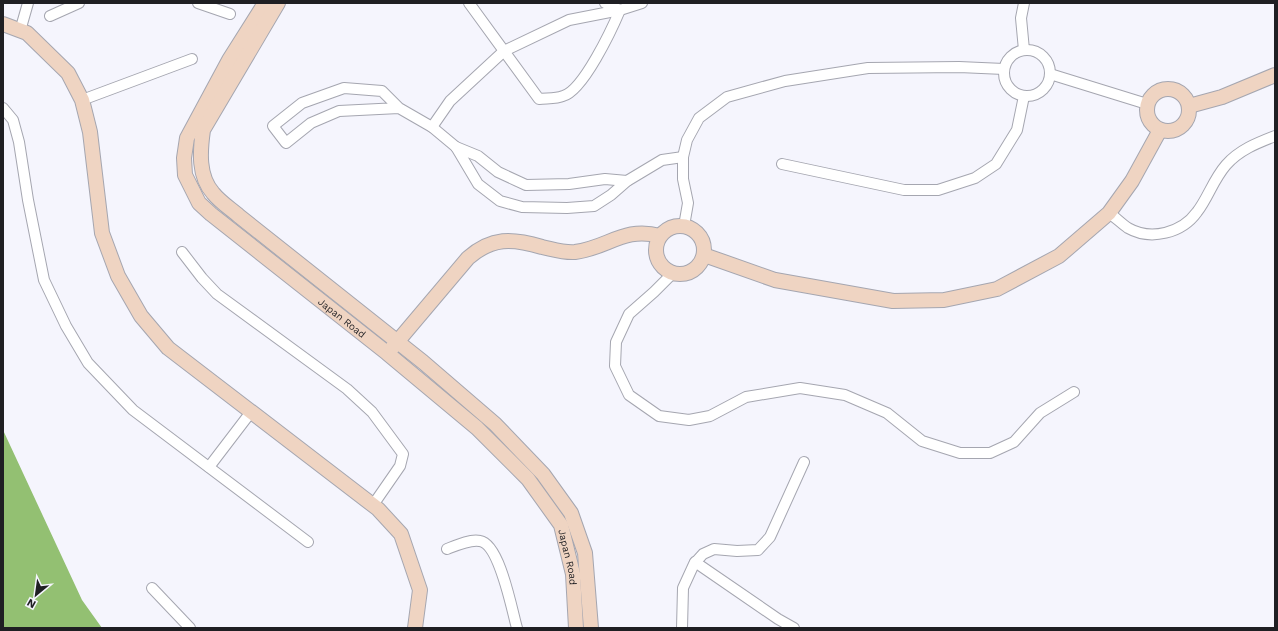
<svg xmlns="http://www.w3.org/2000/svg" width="1278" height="631" viewBox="0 0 1278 631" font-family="'Work Sans',sans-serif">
	<rect width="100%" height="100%" fill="#f5f5fd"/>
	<path fill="#93c072" d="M3,430L82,600L102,628H3Z"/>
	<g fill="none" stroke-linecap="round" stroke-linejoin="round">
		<defs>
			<g id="street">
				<path d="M198,3L230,14"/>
				<path d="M469,3L539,99C546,98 556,99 563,96C583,91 612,29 620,10L605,3"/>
				<path d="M1024,3L1021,18L1024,50"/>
				<path d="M50,16L79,3"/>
				<path d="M20,31L28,3"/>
				<circle cx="1027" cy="73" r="23"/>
				<path d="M1050,74L1147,104"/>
				<path d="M82,100L192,59"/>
				<path d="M3,108L13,120L19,142L28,200L44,280L66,326L88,363L133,410L308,542"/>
				<path d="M399,108L339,111L311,123L286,143L273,126L302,103L344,88L382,91L399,108L432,127L456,147L478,184L500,201L522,207L567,208L594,206L611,195L627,181L662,160L683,157"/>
				<path d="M432,127L450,101L504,51L569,20L620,10L642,3"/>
				<path d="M456,147L478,156L498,172L526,185L569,184L605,179L627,181"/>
				<path d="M782,164L904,190H938L975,178L996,164L1017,130L1024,96"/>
				<path d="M1109,213C1115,217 1122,224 1128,228C1151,241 1182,233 1197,212C1208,198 1213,180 1226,165C1239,150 1257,143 1275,136"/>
				<path d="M684,226L688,203L683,179V157L687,140L699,118L727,97L785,81L868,68L959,67L1004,69"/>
				<path d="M182,252L202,278L217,294L347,389L372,412L403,454L400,466L373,505"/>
				<path d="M673,273L654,292L629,314L616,342L615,366L629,395L659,416L689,420L710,416L746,397L800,388L845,395L887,413L922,441L960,453H990L1014,442L1040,413L1074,392"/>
				<path d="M209,467L251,412"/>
				<path d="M447,549C457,545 470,539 480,541C500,544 512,611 517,628"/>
				<path d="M695,562L778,619L794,628"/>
				<path d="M152,588L190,628"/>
				<path d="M682,628L683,588L694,564L703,554L714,549L737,551L758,550L770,537L804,462"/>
			</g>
			<g id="secondary">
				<path id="s1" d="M265,3L229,60L187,138L184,158L185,175L199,203L211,214L387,353L477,428L528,479L561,525L573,574L576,628"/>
				<path d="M278,3L203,130C200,151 198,176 213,193C220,202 231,209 239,216L423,362L495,424L543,474L571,513L585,553L591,628"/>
				<path d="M3,24L27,33L68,73L82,100L90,132L102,233L118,276L141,316L168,348L378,509L401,534L420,590L415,628"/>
				<circle cx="1168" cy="110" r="21"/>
				<path d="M1189,106L1222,97L1275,75"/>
				<circle cx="680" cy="250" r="24"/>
				<path d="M704,255L775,280L893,301L944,300L997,289L1059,256L1109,213L1132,181L1160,130"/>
				<path d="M392,348L468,258C492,237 512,238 542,247C552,249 564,253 575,252C608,248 624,226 660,236"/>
			</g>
		</defs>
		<use href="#street" stroke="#a5a6b0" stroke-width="12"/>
		<use href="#secondary" stroke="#a5a6b0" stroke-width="16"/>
		<use href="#street" stroke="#fff" stroke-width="10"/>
		<use href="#secondary" stroke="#efd4c2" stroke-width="14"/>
	</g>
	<g text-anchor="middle" stroke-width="4" stroke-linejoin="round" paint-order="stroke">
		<g font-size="10" fill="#1f1f23" stroke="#f5f5fd">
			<text dy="4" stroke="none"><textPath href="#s1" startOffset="408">Japan Road</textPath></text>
			<text dy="4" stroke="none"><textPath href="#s1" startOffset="744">Japan Road</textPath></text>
		</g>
	</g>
	<rect width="1278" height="631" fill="none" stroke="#1f1f23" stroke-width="8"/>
	<g transform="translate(36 595) rotate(209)" stroke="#f5f5fd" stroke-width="3" paint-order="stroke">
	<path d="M0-3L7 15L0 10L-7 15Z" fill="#1f1f23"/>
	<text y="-6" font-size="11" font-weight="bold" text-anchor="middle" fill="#1f1f23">N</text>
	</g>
</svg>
